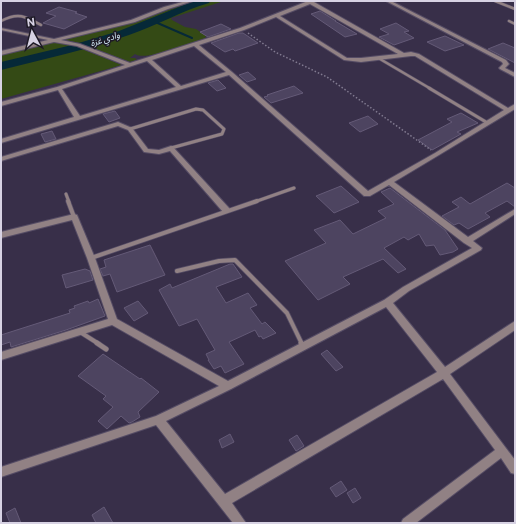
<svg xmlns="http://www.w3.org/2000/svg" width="516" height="524" viewBox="0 0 516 524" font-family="Commissioner,'Noto Sans Arabic',sans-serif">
	<rect width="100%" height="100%" fill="#382f49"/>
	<g fill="#344a15">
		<path d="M196,1H224L171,18L172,20L185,27L196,29L206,36L205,38C193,42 145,62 135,54L130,58H135L137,60L130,62L80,43L60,39L135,21Z"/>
		<path d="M52,41L75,46L122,65L1,99V54Z"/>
	</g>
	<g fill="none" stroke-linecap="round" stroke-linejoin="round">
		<path stroke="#062938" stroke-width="2" d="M153,21L192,38"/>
		<path fill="#062938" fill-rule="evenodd" d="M194,1H210L209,3C181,11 156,26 129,35C87,50 44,59 1,70V62L72,45L119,31Z"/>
	</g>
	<g fill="#4d4460" stroke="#645a77">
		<path d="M59,7L77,12L75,13L87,17L64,29L43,23L56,16L46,13Z"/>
		<path d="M320,11L336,21H335L357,34L345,37L311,14Z"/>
		<path d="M396,23L409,31L404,32L414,38L394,45L379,37L389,34L380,29Z"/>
		<path d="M221,24L231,29L208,37L200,32Z"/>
		<path d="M239,33H243L258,43L235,51L233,49L225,52L211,43Z"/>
		<path d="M445,36L464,45L445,51L427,42Z"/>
		<path d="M503,43L515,48V63L488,49Z"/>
		<path d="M248,72L256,79L247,82L239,75Z"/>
		<path d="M218,80L226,88L217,91L208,83Z"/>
		<path d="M294,86L303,93L271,103L264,97L268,96L267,95Z"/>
		<path d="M115,111L120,118L109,122L103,114Z"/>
		<path d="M461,113L478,123L457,132L461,134L432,150L418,140L452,122L447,119Z"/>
		<path d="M368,116L378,124L360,132L349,123Z"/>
		<path d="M52,131L56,139L45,142L41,134Z"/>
		<path d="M507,183L515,188V207L507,201L485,213L490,217L468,229L459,223L454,225L442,216L459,207L452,202L461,197L470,204Z"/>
		<path d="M341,186L359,202L334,213L316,196Z"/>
		<path d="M390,188L445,230L458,249L453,252L440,255L434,245L426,246L419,234L408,240L404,237L384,248L406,269L398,273L383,259L343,277L350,284L318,300L285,261L326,243L314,230L340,220L353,234L386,218L378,211L394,204L381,192Z"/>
		<path d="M150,245L165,275L117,292L110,274L103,276L100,269L106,267L104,260Z"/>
		<path d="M230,264H233L242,277L216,287L226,303L248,293L257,305L250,308L262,324L265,322L276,333L263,339L261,336L259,337L255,330L229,342L244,364L225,373L221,366L214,369L208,360H209L206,354L215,350L197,319L179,326L159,290L170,284L172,288Z"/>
		<path d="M85,269L90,271L93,280L66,288L62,275Z"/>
		<path d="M98,299L105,316L66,330L11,347L10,342L1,345V335L70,313L69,310L75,308L74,306L88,301L89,303Z"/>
		<path d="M138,301L148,313L134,321L124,308Z"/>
		<path d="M327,350L343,367L336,371L321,354Z"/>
		<path d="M103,354L140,379L141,378L159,392L138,412L140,417L132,422L129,423L121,416L107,429L98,421L113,407L103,399L106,396L78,376Z"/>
		<path d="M230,434L234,442L222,448L219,440Z"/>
		<path d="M297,435L304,446L296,451L289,440Z"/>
		<path d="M341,481L347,490L336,497L330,488Z"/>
		<path d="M355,488L361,498L353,503L347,493Z"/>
		<path d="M104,507L113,523H96L92,515Z"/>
		<path d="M15,508L21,523H10L6,513Z"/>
	</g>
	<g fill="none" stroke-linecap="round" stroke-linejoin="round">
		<defs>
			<g id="lane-far3">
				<path d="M495,1L515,9"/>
				<path d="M1,21C18,12 25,16 41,25"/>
				<path d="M509,21L515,24"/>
				<path d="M380,59L431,89"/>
			</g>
			<g id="lane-far2">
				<path d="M429,88L486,122"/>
				<path d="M130,129L196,109L203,110L224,129L222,134L171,148"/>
				<path d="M66,194L69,202"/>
				<path d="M254,202L294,188"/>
			</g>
			<g id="lane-far1">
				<path d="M68,201L74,217"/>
				<path d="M91,258L257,201"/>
				<path d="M177,271L219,261L235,260L287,313L302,344"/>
				<path d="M80,332L99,344"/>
			</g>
			<g id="lane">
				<path d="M97,343L106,349"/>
				<path d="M301,343L303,347"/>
			</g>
			<g id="street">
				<path d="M186,1H193L168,9L135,22L61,40L80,44L130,63L240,28L308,1H315L314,2L404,53L411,52L419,54L508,108L515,104V109L439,155L394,182L468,237L515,209V214L473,241L482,248L481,250L409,291L393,303L445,367L515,321V330L450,374L515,460V474L511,473L501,458L416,523H401L403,519L495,450L443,379L232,503L246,523H233L156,425L1,477V467L156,416L219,386L112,325L1,360V352L108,319L87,258L72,220L1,238V232L74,214L77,215L95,258L117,319L228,381L384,300L403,287L472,248L464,243L389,185L370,196H364L229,75L1,143V139L74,117L58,90L1,106V102L57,87L125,65L77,46L54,42L1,55V51L48,40L1,30V28L54,39L131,20L164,7ZM310,4L398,54L361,58H347L280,16ZM276,17L344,60L361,62L411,56H415L504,110L435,153L368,191L232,72L199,45L244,30ZM194,46L226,72L181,86L152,60ZM147,61L176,87L80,116L62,89ZM386,307L437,372L225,494L166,421L231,389Z"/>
				<path d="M386,1H391L506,60L509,64L505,68L515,73V77L500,69L499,68L503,64L502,62Z"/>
				<path d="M118,122L132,128L148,149L159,150L171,146L173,147L229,208L230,210L229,212H223L170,151L159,154L144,152L128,130L118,126L1,161V157Z"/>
			</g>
		</defs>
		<use href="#lane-far3" stroke="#554c65" stroke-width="3.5"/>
		<use href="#lane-far2" stroke="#554c65" stroke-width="4"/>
		<use href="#lane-far1" stroke="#554c65" stroke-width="5.5"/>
		<use href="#lane" stroke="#554c65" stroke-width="6"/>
		<use href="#street" stroke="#554c65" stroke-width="2"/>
		<path stroke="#817a90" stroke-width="1.5" stroke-dasharray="1.5 2" stroke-linecap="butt" d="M248,33L275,52L327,77L431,150"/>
		<use href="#lane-far3" stroke="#918184" stroke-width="2.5"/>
		<use href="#lane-far2" stroke="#918184" stroke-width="3"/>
		<use href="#lane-far1" stroke="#918184" stroke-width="4"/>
		<use href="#lane" stroke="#918184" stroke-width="5"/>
		<use href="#street" fill="#918184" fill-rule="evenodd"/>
	</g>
	<g text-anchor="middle" stroke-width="3" stroke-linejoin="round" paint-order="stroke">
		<g font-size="9" font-style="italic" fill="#d1e8f4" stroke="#1e1a26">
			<text transform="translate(105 39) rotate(-18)" y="3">وادي غزة</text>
		</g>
	</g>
	<rect width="516" height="524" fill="none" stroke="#d7d2e3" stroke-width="4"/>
	<g transform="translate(32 32) rotate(353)" stroke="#1e1a26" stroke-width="3" paint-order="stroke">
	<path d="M0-3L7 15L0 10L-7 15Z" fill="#d7d2e3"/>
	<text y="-6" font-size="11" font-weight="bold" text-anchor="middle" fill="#d7d2e3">N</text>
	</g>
</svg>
